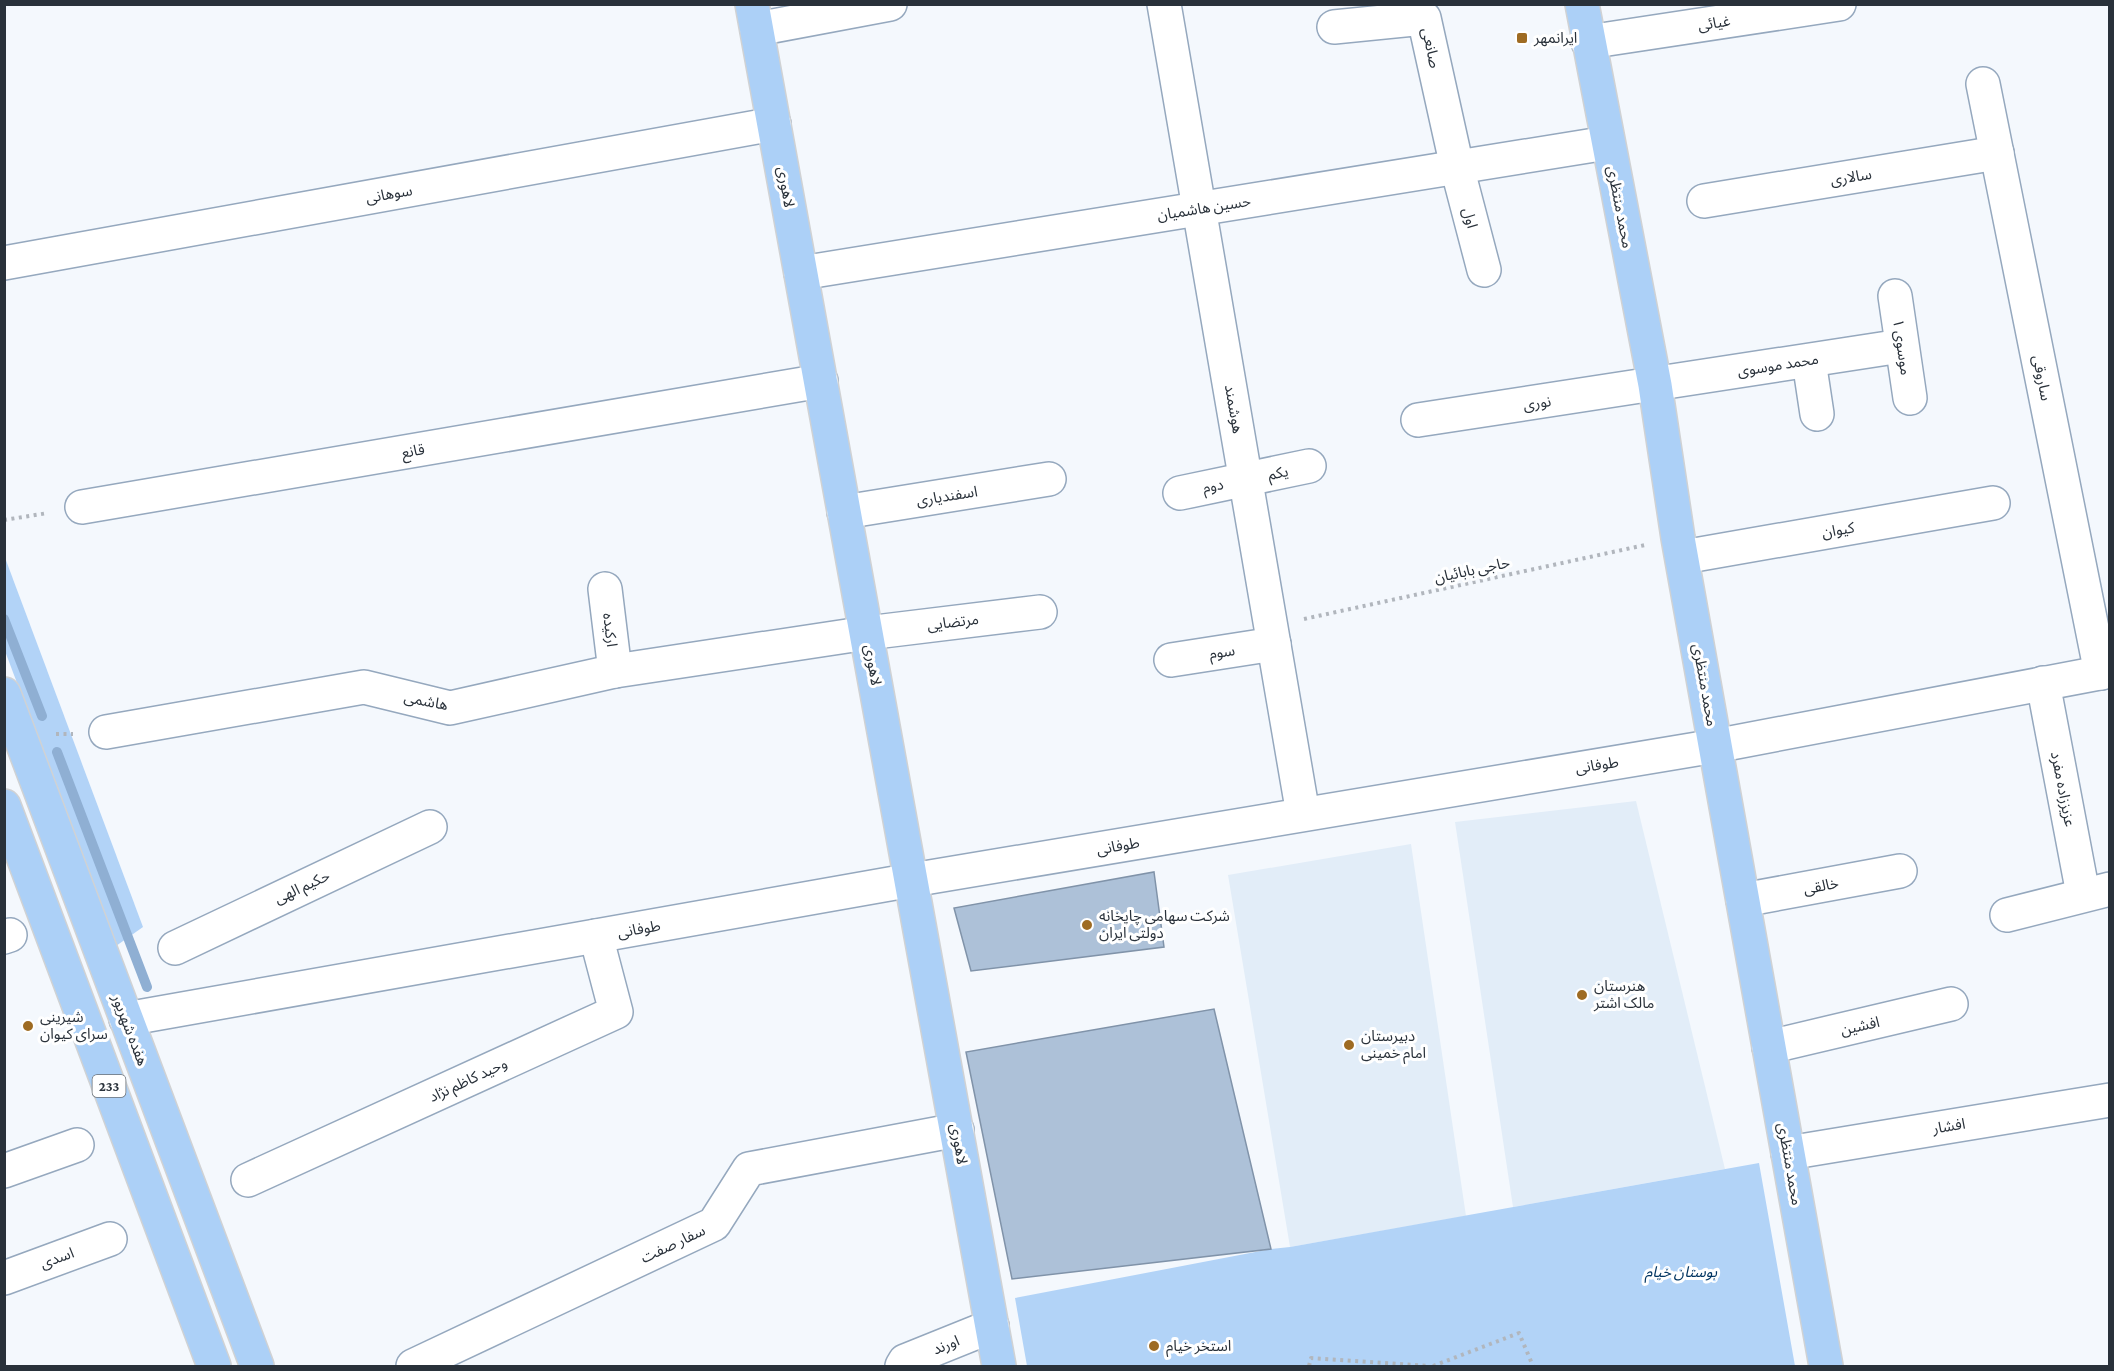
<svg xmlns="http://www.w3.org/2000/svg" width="2114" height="1371" viewBox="0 0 2114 1371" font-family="'Crimson Pro','Noto Sans Arabic',serif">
	<rect width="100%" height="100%" fill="#f4f8fd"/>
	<g fill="#e2edf8">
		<path d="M1636,801L1725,1169L1513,1207L1455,822Z"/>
		<path d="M1411,844L1466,1216L1290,1247L1228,875Z"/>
	</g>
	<g fill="#b2d3f7">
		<path d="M4,555L143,927L116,946L5,651Z"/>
		<path d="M1759,1163L1795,1366H1027L1015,1298L1271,1249L1290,1247Z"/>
	</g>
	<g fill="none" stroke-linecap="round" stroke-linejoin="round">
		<g stroke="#8fafd3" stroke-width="10">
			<path d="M4,619L42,716"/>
			<path d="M57,752L147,987"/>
		</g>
	</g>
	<g fill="#adc1d8" stroke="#8093a9" stroke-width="1.5">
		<path d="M1154,872L1164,947L971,971L954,908Z"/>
		<path d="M1214,1009L1271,1249L1012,1279L966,1052Z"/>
	</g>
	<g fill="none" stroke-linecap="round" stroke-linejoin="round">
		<defs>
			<g id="minor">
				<path d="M1164,4L1303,814"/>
				<path d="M1334,27L1424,18L1457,167L1484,270"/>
				<path d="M757,29L890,4"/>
				<path d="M1588,42L1839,4"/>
				<path d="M1983,84L2101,673"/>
				<path d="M1704,201L1997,153"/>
				<path d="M4,263L774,124"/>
				<path d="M801,273L1607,143"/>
				<path d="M1895,296L1910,398"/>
				<path d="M1809,361L1817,414"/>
				<path d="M1418,420L1901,346"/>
				<path d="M1180,493L1309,466"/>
				<path d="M82,507L821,381"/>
				<path d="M844,512L1049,479"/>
				<path d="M1683,557L1993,503"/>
				<path d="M605,589L615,671"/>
				<path d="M1171,660L1274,644"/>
				<path d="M2043,683L2083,894"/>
				<path d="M106,732L364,687L450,708L615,671L867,633L1040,612"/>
				<path d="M1743,900L1900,871"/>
				<path d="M2007,915L2110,889"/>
				<path d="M4,937L10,935"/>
				<path d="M175,948L430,827"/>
				<path d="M126,1019L912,880L1715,746L2110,671"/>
				<path d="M1769,1047L1951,1004"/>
				<path d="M1788,1153L2110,1100"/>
				<path d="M4,1171L77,1145"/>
				<path d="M248,1180L616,1012L596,936"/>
				<path d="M4,1278L110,1239"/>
				<path d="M413,1366L714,1224L749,1169L957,1130"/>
				<path d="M902,1366L905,1361L992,1326"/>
			</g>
			<g id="major">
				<path d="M752,4L999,1366"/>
				<path d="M1582,4L1655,385L1678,538L1826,1366"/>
				<path d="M4,694L257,1366"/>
				<path d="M4,806L214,1366"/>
			</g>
		</defs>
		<use href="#minor" stroke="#95a8be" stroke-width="36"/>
		<use href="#major" stroke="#d0d2d4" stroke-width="36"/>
		<g stroke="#b1b6bd" stroke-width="4" stroke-dasharray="3 4.5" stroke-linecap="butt">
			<path d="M4,520L48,513"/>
			<path d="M1304,619L1645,545"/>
			<path d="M56,734H73"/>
			<path d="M1309,1366L1311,1358L1430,1366"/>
			<path d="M1433,1366L1519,1333L1533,1366"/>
		</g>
		<use href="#minor" stroke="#fff" stroke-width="33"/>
		<use href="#major" stroke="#acd0f7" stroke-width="33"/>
	</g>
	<g fill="#9e6b22" stroke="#fff" stroke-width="2">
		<rect x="1516" y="32" width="12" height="12" rx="3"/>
		<circle cx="1087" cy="925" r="6"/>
		<circle cx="1582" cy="995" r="6"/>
		<circle cx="28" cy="1026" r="6"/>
		<circle cx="1349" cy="1045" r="6"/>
		<circle cx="1154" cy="1346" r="6"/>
	</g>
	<g text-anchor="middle" stroke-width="6" stroke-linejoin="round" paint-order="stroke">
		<rect fill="#fff" stroke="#696f75" stroke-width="1.5" x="92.5" y="1075" width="33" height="22" rx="4.5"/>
		<g font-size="14" font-weight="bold" fill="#29313a">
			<text x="109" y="1091">233</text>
		</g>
		<g font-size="15" fill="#29313a" stroke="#fff">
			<text transform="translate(1714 23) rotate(-9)" y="5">غیائی</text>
			<text transform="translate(1431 48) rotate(78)" y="5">صانعی</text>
			<text transform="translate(1851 177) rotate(-9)" y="5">سالاری</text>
			<text transform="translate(786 187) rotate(80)" y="5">لاهوری</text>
			<text transform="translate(389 194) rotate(-10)" y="5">سوهانی</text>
			<text transform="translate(1620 207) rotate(79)" y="5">محمد منتظری</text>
			<text transform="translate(1204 208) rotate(-9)" y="5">حسین هاشمیان</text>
			<text transform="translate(1470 218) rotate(75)" y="5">اول</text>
			<text transform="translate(1902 347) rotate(82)" y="5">موسوی ۱</text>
			<text transform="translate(1778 365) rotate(-9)" y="5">محمد موسوی</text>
			<text transform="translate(2042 378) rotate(79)" y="5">ساروقی</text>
			<text transform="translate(1537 403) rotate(-9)" y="5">نوری</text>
			<text transform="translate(1234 409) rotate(80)" y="5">هوشمند</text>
			<text transform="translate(413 451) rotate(-10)" y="5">قانع</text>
			<text transform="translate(1278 473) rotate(-12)" y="5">یکم</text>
			<text transform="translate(1213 486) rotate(-12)" y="5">دوم</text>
			<text transform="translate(947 496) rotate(-9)" y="5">اسفندیاری</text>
			<text transform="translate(1838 530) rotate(-10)" y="5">کیوان</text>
			<text transform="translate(1472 570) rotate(-12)" y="5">حاجی بابائیان</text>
			<text transform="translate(953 622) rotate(-7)" y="5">مرتضایی</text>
			<text transform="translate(610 630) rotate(83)" y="5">ارکیده</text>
			<text transform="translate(1222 652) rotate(-9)" y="5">سوم</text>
			<text transform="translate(873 665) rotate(80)" y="5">لاهوری</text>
			<text transform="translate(1705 685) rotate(80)" y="5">محمد منتظری</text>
			<text transform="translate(426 701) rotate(11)" y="5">هاشمی</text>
			<text transform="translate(1597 765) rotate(-9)" y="5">طوفانی</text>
			<text transform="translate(2063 789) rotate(79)" y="5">عزیززاده مفرد</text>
			<text transform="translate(1118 846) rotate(-10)" y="5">طوفانی</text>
			<text transform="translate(1821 886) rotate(-11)" y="5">خالقی</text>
			<text transform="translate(302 887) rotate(-25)" y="5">حکیم الهی</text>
			<text transform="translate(639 929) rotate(-10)" y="5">طوفانی</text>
			<text transform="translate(1860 1026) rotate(-13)" y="5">افشین</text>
			<text transform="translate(130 1030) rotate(69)" y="5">هفده شهریور</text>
			<text transform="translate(468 1080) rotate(-25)" y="5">وحید کاظم نژاد</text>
			<text transform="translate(1949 1126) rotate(-9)" y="5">افشار</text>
			<text transform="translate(959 1144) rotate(80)" y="5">لاهوری</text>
			<text transform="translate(1790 1164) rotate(80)" y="5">محمد منتظری</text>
			<text transform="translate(673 1244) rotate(-25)" y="5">سفار صفت</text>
			<text transform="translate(57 1258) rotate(-20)" y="5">اسدی</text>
			<text transform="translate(946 1345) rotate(-22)" y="5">اورند</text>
		</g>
		<g font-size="15" fill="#29313a" stroke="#fff" text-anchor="start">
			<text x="1534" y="43">ایرانمهر</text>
			<text x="1099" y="921">شرکت سهامی چاپخانه<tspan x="1099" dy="17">دولتی ایران</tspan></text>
			<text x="1594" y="991">هنرستان<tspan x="1594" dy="17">مالک اشتر</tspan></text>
			<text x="40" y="1022">شیرینی<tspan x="40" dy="17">سرای کیوان</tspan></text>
			<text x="1361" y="1041">دبیرستان<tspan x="1361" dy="17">امام خمینی</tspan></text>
			<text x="1166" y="1351">استخر خیام</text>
		</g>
		<g font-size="15" font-style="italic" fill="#023561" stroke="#fff">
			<text x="1681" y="1277">بوستان خیام</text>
		</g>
	</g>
	<rect width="2114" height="1371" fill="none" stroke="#29313a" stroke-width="12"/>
</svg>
